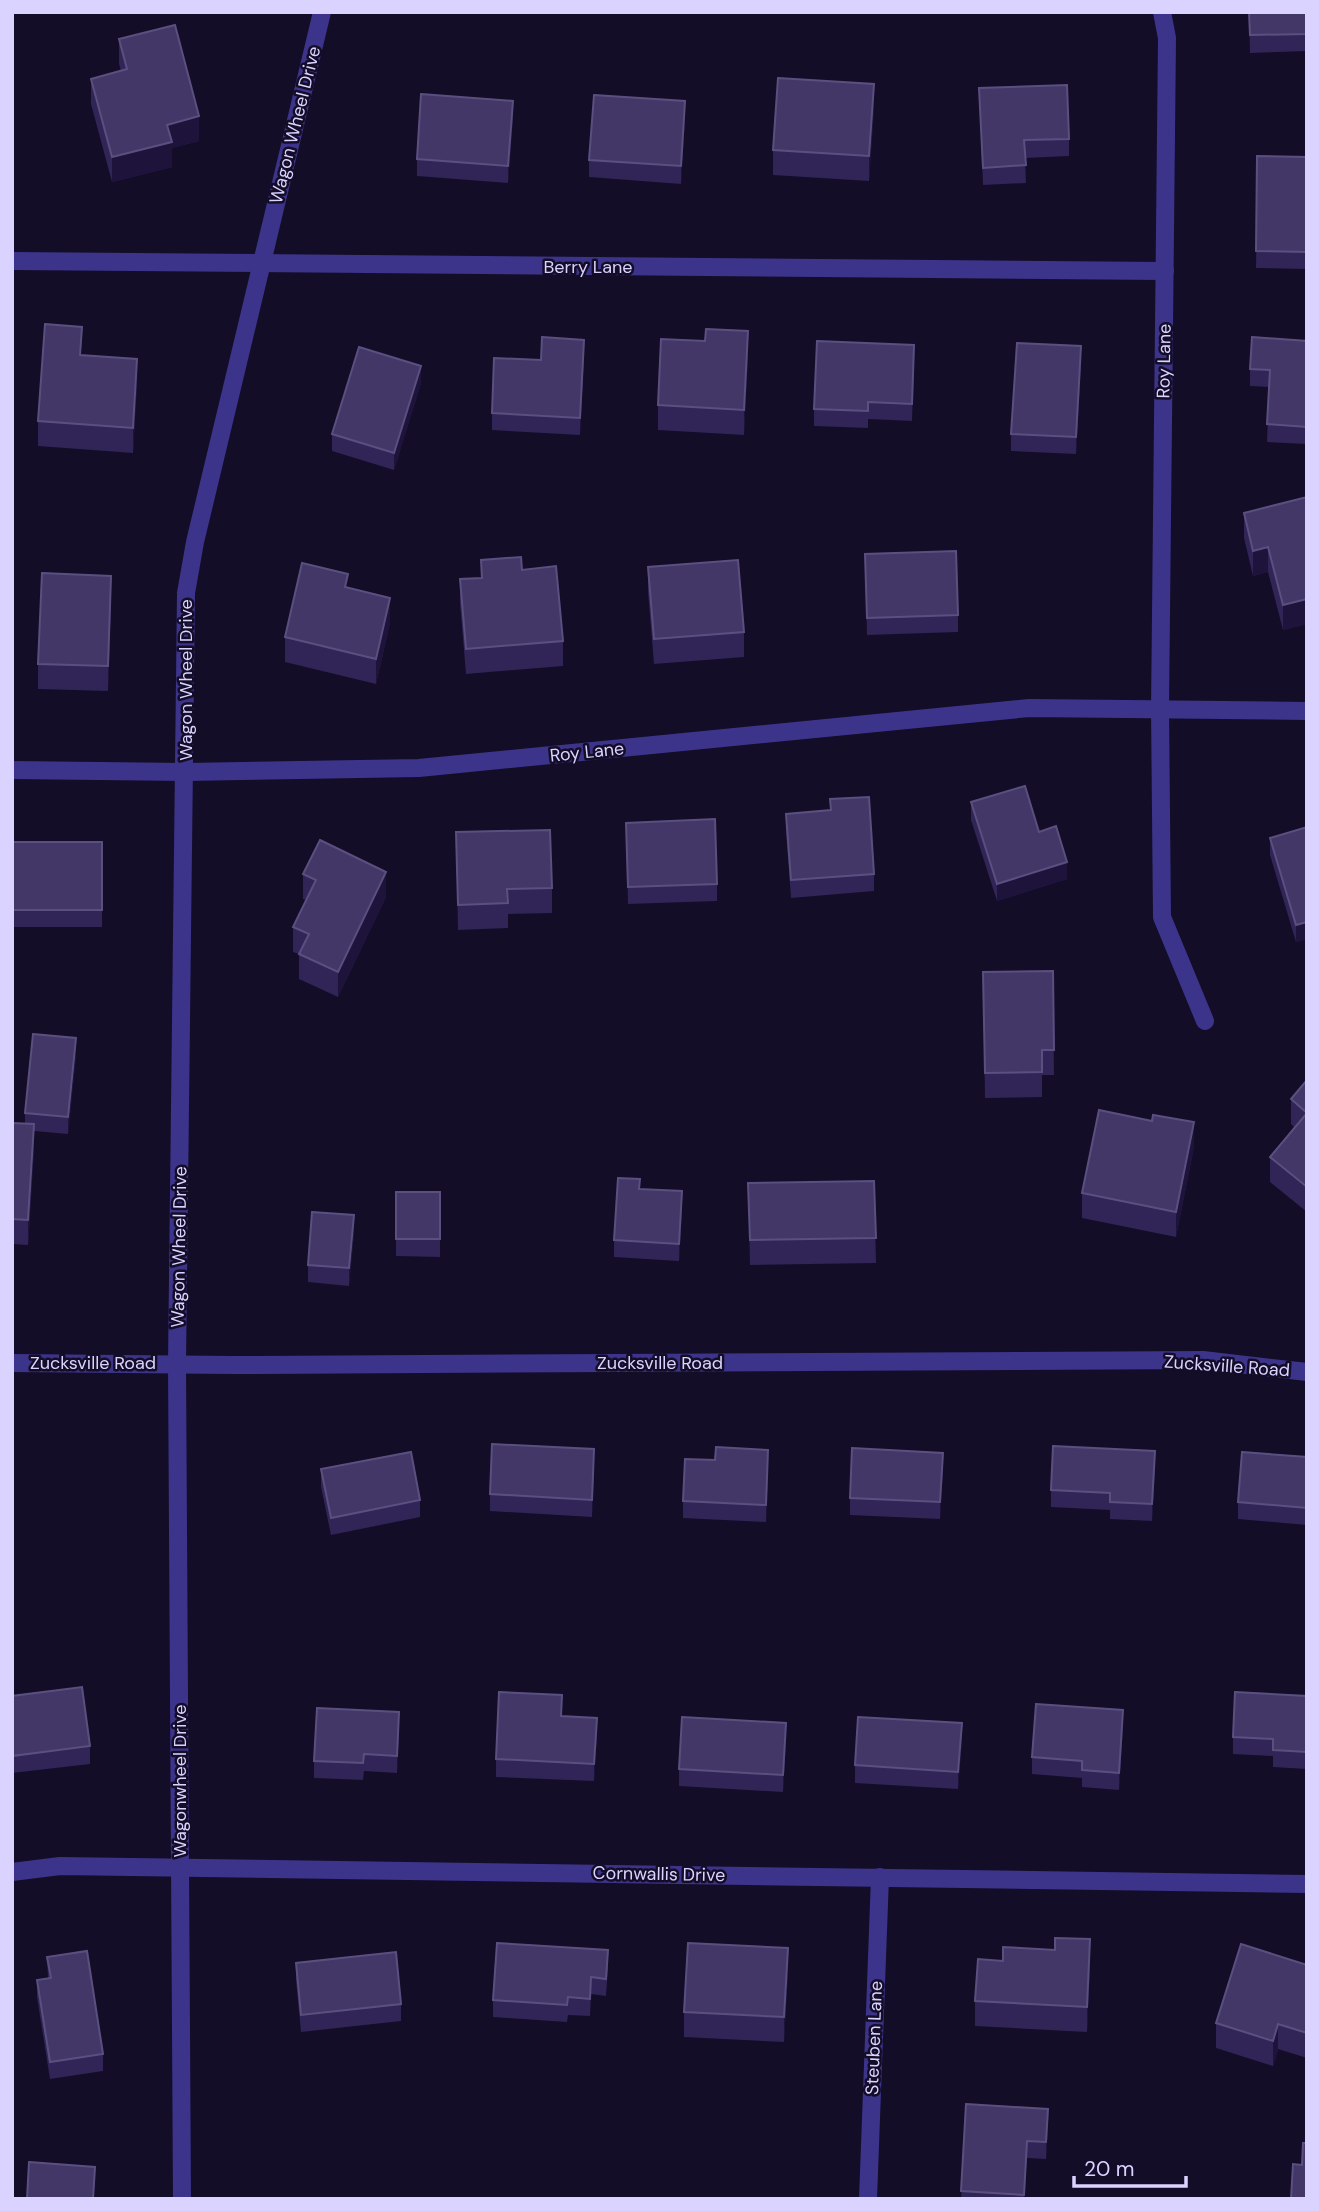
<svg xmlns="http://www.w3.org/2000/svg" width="1319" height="2211" viewBox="0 0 1319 2211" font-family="'DM Sans',sans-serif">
	<rect width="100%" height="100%" fill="#130d27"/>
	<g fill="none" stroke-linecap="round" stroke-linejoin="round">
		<g stroke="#3c348a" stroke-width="18">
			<path d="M1162,12L1167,38L1160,709L1162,917L1205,1021"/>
			<path d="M12,261L1165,271"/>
			<path d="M12,770L186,772L419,768L1029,708L1307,711"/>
			<path d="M12,1363L233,1365L1203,1360L1307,1372"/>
			<path d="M12,1872L60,1866L1307,1884"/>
			<path d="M182,2199L177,1363L186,593L195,542L322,12"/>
			<path d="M868,2199L880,1877"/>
		</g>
	</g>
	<g fill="#312456">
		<path d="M1249,12H1307V51L1250,53Z"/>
		<path d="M119,39L199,141L172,148V167L112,182L91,104V79L121,71L119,64Z"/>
		<path d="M979,88L1069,139V156L1025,158L1026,183L983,185Z"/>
		<path d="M874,109L869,181L773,175V150Z"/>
		<path d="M513,118L508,183L417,176V159Z"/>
		<path d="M685,118L681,184L589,177V160Z"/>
		<path d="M1257,156L1307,157V269L1256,268Z"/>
		<path d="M1307,341V444L1267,442L1269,387L1250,386V369Z"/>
		<path d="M82,355L137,384L133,453L38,446V421Z"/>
		<path d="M748,356L744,435L658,430V405Z"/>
		<path d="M584,357L580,435L492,430V413L541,360Z"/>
		<path d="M914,362L912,421L868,419V428L814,426V409Z"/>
		<path d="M1081,364L1076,454L1011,451V434Z"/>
		<path d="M421,383L394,470L332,451V434Z"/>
		<path d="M1307,497V624L1283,630L1268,572L1253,576L1244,538V513Z"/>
		<path d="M865,554L958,615V632L867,635Z"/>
		<path d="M481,560L522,570L563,641V666L466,674L460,604V579L481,578Z"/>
		<path d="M648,567L744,632V657L654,664L648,592Z"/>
		<path d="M348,588L390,623L376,684L285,662V637Z"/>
		<path d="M111,601L108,691L38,689V664Z"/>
		<path d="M830,799L874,874V891L791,898L786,831V814L830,810Z"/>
		<path d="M971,802L1067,879L997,901L971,820Z"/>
		<path d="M626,823L717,884V901L628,904Z"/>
		<path d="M1307,827V939L1296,942L1270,855V838Z"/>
		<path d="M456,832L552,888V913L508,914V928L458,930Z"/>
		<rect x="12" y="842" width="90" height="85"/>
		<path d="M303,874L386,897L338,997L299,979V954L293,952V927L306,900L303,899Z"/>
		<path d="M1053,971L1054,1075H1042V1097L985,1098L983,972Z"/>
		<path d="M76,1055L68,1134L34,1131V1149L28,1245L12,1244V1123L25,1124V1113Z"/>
		<path d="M1307,1080V1212L1270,1182V1157L1294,1127L1291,1124V1099Z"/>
		<path d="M1194,1147L1176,1237L1082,1218V1193Z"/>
		<path d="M874,1181L876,1263L750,1265L748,1183Z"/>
		<path d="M640,1189L682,1209L679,1261L614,1257V1240Z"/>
		<path d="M396,1192H440V1257L396,1256Z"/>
		<path d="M354,1232L349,1286L308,1282V1265Z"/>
		<path d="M1307,1457V1525L1238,1519V1502Z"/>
		<path d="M594,1466L592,1517L490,1511V1494Z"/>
		<path d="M768,1468L766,1522L683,1518V1501Z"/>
		<path d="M1155,1468L1152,1521L1110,1519V1510L1051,1507V1490Z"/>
		<path d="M321,1469L420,1500V1517L331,1535L321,1487Z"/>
		<path d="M943,1470L940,1519L850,1515V1498Z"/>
		<path d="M12,1696L90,1746V1764L12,1773Z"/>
		<path d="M1307,1696V1769L1273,1767V1756L1233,1754V1737Z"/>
		<path d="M562,1716L597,1735L594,1781L496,1777V1759Z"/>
		<path d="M1123,1727L1119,1790L1082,1787V1778L1032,1774V1757Z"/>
		<path d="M399,1729L397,1773L364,1771L363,1780L314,1778V1761Z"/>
		<path d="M786,1740L783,1792L679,1786V1769Z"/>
		<path d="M962,1740L958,1789L855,1783V1765Z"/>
		<path d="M47,1957L103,2054V2071L50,2079L37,1997V1980L48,1978Z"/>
		<path d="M1003,1961L1090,1964L1087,2032L975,2026V2001Z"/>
		<path d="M296,1963L401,2004V2021L301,2032L296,1980Z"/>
		<path d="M1307,1965V2058L1278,2049L1273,2066L1216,2048V2023Z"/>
		<path d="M608,1967L606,1996L591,1994L590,2016L568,2015L567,2022L493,2017V2000Z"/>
		<path d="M788,1973L784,2042L684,2037V2012Z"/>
		<path d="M966,2104L1048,2127L1046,2159L1027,2158L1024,2199H961Z"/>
	</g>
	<g fill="#1d133b">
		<path d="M874,84V109L869,181V156Z"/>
		<path d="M513,101V118L508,183V166Z"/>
		<path d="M685,101V118L681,184V166Z"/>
		<path d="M199,116V141L172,148V167L112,182V157L167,125Z"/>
		<path d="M748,331V356L744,435V410Z"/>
		<path d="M584,340V357L580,435V418Z"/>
		<path d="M1081,346V364L1076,454V437Z"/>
		<path d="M137,359V384L133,453V428Z"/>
		<path d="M421,366V383L394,470V453Z"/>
		<path d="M1268,547V572L1253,576V551Z"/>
		<path d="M111,576V601L108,691V666Z"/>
		<path d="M390,598V623L376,684V659Z"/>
		<path d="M1307,599V624L1283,630V605Z"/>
		<path d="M1067,862V879L997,901V884Z"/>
		<path d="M386,872V897L338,997V972Z"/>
		<path d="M1307,922V939L1296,942V925Z"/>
		<path d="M76,1038V1055L68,1134V1117Z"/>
		<path d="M1194,1122V1147L1176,1237V1212Z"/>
		<path d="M34,1124V1149L28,1245V1220Z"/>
		<path d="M682,1191V1209L679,1261V1244Z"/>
		<path d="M354,1215V1232L349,1286V1268Z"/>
		<path d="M594,1449V1466L592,1517V1500Z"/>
		<path d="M768,1450V1468L766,1522V1505Z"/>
		<path d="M1155,1451V1468L1152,1521V1504Z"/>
		<path d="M943,1453V1470L940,1519V1502Z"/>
		<path d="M1123,1710V1727L1119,1790V1773Z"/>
		<path d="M399,1712V1729L397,1773V1756Z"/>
		<path d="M597,1718V1735L594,1781V1764Z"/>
		<path d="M786,1723V1740L783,1792V1775Z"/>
		<path d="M962,1723V1740L958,1789V1772Z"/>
		<path d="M1090,1939V1964L1087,2032V2007Z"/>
		<path d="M788,1948V1973L784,2042V2017Z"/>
		<path d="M1278,2024V2049L1273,2066V2041Z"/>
		<path d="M1048,2109V2127L1046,2159V2142Z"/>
		<path d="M1027,2141V2158L1024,2199Z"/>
		<path d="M95,2167L94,2199H93Z"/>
	</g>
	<g fill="#433768" stroke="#5b4f80" stroke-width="2">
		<path d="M1249,12H1307V34L1250,35Z"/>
		<path d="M175,25L199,116L167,125L172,142L112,157L91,79L127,69L119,39Z"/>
		<path d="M778,78L874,84L869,156L773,150Z"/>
		<path d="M1067,85L1069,139L1024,140L1026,165L983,168L979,88Z"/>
		<path d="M421,94L513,101L508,166L417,159Z"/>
		<path d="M594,95L685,101L681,166L589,160Z"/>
		<path d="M1257,156L1307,157V252L1256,251Z"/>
		<path d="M45,324L82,327L80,355L137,359L133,428L38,421Z"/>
		<path d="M706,329L748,331L744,410L658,405L661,339L705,341Z"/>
		<path d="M542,337L584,340L580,418L492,413L494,358L541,360Z"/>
		<path d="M1252,337L1307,341V427L1267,424L1270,370L1250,369Z"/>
		<path d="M817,341L914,345L912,404L868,402V411L814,409Z"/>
		<path d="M1017,343L1081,346L1076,437L1011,434Z"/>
		<path d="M359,347L421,366L394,453L332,434Z"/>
		<path d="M1307,497V599L1283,605L1268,547L1253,551L1244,513Z"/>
		<path d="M956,551L958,615L867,618L865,554Z"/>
		<path d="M521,557L522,570L556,566L563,641L466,649L460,579L482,578L481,560Z"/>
		<path d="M738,560L744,632L654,639L648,567Z"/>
		<path d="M302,563L348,574L345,587L390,598L376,659L285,637Z"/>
		<path d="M42,573L111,576L108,666L38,664Z"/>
		<path d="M1025,786L1039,832L1056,826L1067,862L997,884L971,802Z"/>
		<path d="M869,797L874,874L791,880L786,814L831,810L830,799Z"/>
		<path d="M715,819L717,884L628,887L626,823Z"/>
		<path d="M1307,827V922L1296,925L1270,838Z"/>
		<path d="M550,830L552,888L507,889L508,903L458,905L456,832Z"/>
		<path d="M320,840L386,872L338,972L299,954L309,934L293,927L316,880L303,874Z"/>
		<rect x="12" y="842" width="90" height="68"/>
		<path d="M1053,971L1054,1050H1042V1072L985,1073L983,972Z"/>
		<path d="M33,1034L76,1038L68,1117L25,1113Z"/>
		<path d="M1307,1080V1113L1291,1099Z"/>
		<path d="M1099,1110L1152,1121L1153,1115L1194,1122L1176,1212L1082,1193Z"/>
		<path d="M1307,1113V1187L1270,1157Z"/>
		<path d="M12,1123L34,1124L28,1220L12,1219Z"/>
		<path d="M618,1178L640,1179L639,1189L682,1191L679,1244L614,1240Z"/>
		<path d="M874,1181L876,1238L750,1240L748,1183Z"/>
		<rect x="396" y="1192" width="44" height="47"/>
		<path d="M312,1212L354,1215L349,1268L308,1265Z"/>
		<path d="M492,1444L594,1449L592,1500L490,1494Z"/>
		<path d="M1053,1446L1155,1451L1152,1504L1110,1502V1493L1051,1490Z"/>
		<path d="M716,1447L768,1450L766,1505L683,1501L685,1459L715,1460Z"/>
		<path d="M852,1448L943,1453L940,1502L850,1498Z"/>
		<path d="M411,1452L420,1500L331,1518L321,1469Z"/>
		<path d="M1242,1452L1307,1457V1508L1238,1502Z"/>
		<path d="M82,1687L90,1746L12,1756V1696Z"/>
		<path d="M499,1692L562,1695L561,1716L597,1718L594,1764L496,1759Z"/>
		<path d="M1235,1692L1307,1696V1752L1273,1750V1739L1233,1737Z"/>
		<path d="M1036,1704L1123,1710L1119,1773L1082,1770V1761L1032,1757Z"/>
		<path d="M317,1708L399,1712L397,1756L364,1754L363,1763L314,1761Z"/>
		<path d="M682,1717L786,1723L783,1775L679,1769Z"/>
		<path d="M858,1717L962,1723L958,1772L855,1765Z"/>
		<path d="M1055,1938L1090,1939L1087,2007L975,2001L978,1959L1003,1961V1947L1055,1950Z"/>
		<path d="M497,1943L608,1950L606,1979L591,1977L590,1999L568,1997L567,2005L493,2000Z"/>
		<path d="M688,1943L788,1948L784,2017L684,2012Z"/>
		<path d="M1241,1944L1307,1965V2033L1278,2024L1273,2041L1216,2023Z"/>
		<path d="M87,1951L103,2054L50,2062L37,1980L51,1978L47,1957Z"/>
		<path d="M396,1952L401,2004L301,2015L296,1963Z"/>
		<path d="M966,2104L1048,2109L1046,2142L1027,2141L1024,2195L961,2191Z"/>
		<path d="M1303,2143H1307V2199H1291L1293,2164L1302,2165Z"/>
		<path d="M29,2162L95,2167L93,2199H27Z"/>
	</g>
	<g text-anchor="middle" stroke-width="5" stroke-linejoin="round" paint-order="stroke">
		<g font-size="18" fill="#dad3ff" stroke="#130d27">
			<text transform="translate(295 125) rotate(-76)" y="6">Wagon Wheel Drive</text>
			<text x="588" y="273">Berry Lane</text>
			<text transform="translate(1164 361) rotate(-89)" y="6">Roy Lane</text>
			<text transform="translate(186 680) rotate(-90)" y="6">Wagon Wheel Drive</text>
			<text transform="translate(587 752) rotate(-6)" y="6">Roy Lane</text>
			<text transform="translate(179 1247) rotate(-89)" y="6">Wagon Wheel Drive</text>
			<text x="93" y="1369">Zucksville Road</text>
			<text x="660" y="1369">Zucksville Road</text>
			<text transform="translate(1227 1366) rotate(4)" y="6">Zucksville Road</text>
			<text transform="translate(180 1781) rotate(-90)" y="6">Wagonwheel Drive</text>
			<text transform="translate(659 1874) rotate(1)" y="6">Cornwallis Drive</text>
			<text transform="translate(874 2038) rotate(-88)" y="6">Steuben Lane</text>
		</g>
	</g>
	<rect width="1319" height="2211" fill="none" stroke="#dad3ff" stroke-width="28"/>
	<path d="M1074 2176v10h112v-10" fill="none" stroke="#dad3ff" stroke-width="3.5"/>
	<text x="1084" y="2176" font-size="21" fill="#dad3ff" stroke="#130d27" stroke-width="5" paint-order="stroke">20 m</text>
</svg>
